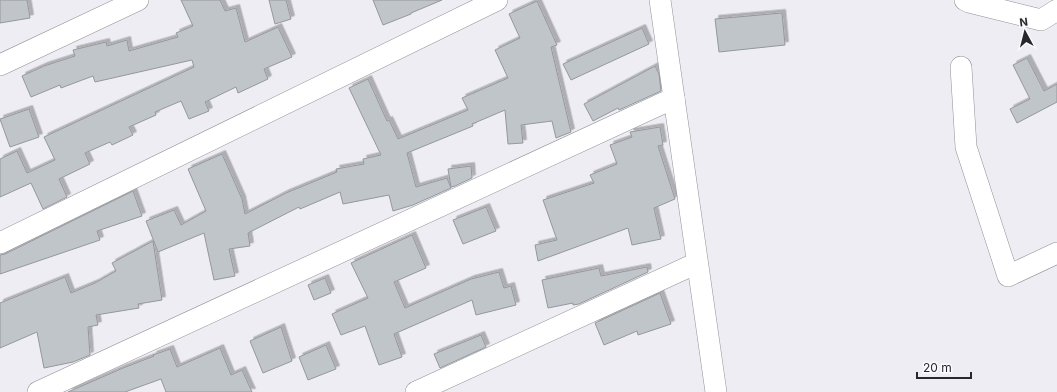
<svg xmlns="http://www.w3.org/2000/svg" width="1057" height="392" viewBox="0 0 1057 392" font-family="Inter,sans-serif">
	<defs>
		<filter id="shadow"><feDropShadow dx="3.5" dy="-3.5" stdDeviation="0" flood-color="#0004"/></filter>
	</defs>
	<rect width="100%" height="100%" fill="#ededf3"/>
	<g fill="#c0c5ca" stroke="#94989d" filter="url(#shadow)">
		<path d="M0,0H27L30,18L0,23Z"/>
		<path d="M181,0H220L225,11L236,8L245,42L278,27L292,57L264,69L268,79L238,93L236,87L205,102L209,111L189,119L181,101L155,112L156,115L129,127L133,135L112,145L110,142L85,153L90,164L59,179L67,197L43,209L31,183L0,197V159L17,151L27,173L55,160L44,137L194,67L192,60L95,82L93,76L61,88L60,85L31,97L22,76L44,66L75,56L73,50L106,42L107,46L127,40L129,51L178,37L176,33L193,26Z"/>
		<path d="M269,0H286L291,19L275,24Z"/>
		<path d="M373,0H442L411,13V14L383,25Z"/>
		<path d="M537,1L557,45L551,47L571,132L556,138L552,121L521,125L523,143L508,144L505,110L472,124L473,126L407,153L416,187L447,178L451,188L413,205L393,211L389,195L343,204L340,192L300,209L299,207L248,233L250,246L229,249L235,276L214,280L204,233L158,252L146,221L174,210L181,225L206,211L188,169L222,154L242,199L245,214L286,193L337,172L336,169L364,164L363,159L381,155L349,88L368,79L387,121L389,120L398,139L468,110L462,98L508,78L495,50L520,38L509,14Z"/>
		<path d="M782,13L785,45L719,52L715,19Z"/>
		<path d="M642,28L649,44L571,80L563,64Z"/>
		<path d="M1027,58L1044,91L1057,84V102L1017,123L1010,109L1030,99L1013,65Z"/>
		<path d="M655,66L659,74L661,91L619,110L618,108L593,121L584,104Z"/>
		<path d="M29,109L39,137L10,147L0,119Z"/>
		<path d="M660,127L663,145L658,146L675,199L654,208L661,239L632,245L628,228L538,261L535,245L557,240L543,200L594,183L590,175L617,164L610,145L632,137L630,132Z"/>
		<path d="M471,166L472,178L455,186L451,187L448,169Z"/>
		<path d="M133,191L142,216L97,231L100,240L0,274V255L5,254Z"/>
		<path d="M486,207L496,231L463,244L453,220Z"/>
		<path d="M412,235L426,268L394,282L405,308L471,279L499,272L504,288L511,286L516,305L476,315L472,300L394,334L402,357L379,365L365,326L341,335L332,314L368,298L351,263Z"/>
		<path d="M153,241L162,300L138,304L139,308L96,315L98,325L88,327L90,355L73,362L44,368L37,332L0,348V303L65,277L71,293L95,283L116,271L112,263Z"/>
		<path d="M647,267L648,272L579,304L573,305V303L548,308L542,280L599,268L601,276Z"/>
		<path d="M325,278L331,293L314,300L308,285Z"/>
		<path d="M660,293L671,324L638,335L637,331L604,345L595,323Z"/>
		<path d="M281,327L292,361L263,373L250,341Z"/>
		<path d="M481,335L486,347L440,368L434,354Z"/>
		<path d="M326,345L336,369L308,380L299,357Z"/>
		<path d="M220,348L231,375L242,370L252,392H166L161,379L125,392H68L123,368L154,356L153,355L170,349L177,367Z"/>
	</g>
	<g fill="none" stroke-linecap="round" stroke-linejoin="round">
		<defs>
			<g id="minor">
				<path d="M660,0L716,392"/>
				<path d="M965,0L969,2L1041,20L1057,10"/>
				<path d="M0,65L138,0"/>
				<path d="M961,67L966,147L1008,276L1057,253"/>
				<path d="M0,243L497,0"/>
				<path d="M38,392L674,98"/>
				<path d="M416,392L697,263"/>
			</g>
		</defs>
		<use href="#minor" stroke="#919197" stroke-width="22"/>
		<use href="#minor" stroke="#fff" stroke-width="21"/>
	</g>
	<g transform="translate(1025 32) rotate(353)" stroke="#fbfafe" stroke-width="3" paint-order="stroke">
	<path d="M0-3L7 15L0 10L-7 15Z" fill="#28272a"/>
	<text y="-6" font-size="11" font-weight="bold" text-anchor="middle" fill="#28272a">N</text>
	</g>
	<path d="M917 372v6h54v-6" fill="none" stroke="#28272a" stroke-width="2"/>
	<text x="923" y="372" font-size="12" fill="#28272a" stroke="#fbfafe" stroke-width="3" paint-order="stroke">20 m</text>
</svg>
